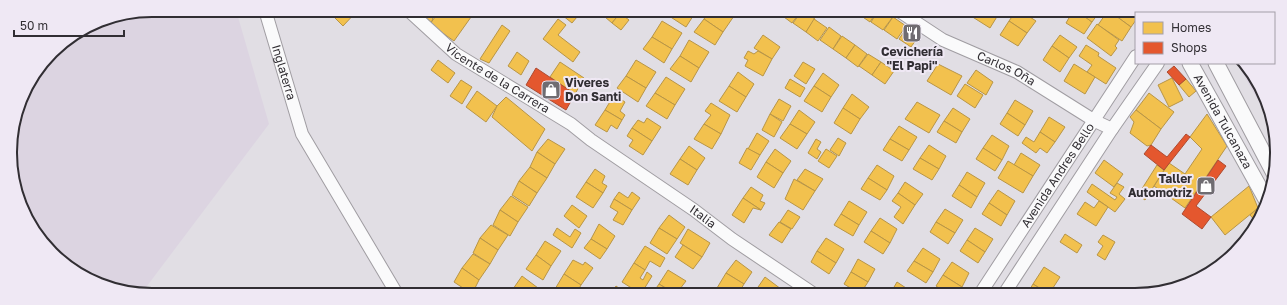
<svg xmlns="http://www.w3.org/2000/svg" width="1287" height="305" viewBox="0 0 1287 305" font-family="'Golos Text',sans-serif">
	<rect width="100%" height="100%" fill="#e1dee4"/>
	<g fill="#dcd4e1">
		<path d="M153,10H236L269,124L141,294H134L81,276L40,239L15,190L10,143L25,89L58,46L98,21Z"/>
		<path d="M1237,63H1244L1248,66L1272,116L1273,127Z"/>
	</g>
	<g fill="#f2c14e" stroke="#b89546">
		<path d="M335,10H358L343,26L331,14Z"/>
		<path d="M423,10H434L430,15L433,19L430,24L419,15Z"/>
		<path d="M440,10H476L454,41L430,24Z"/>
		<path d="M557,11H582L572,23Z"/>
		<path d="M585,11H598L592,16Z"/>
		<path d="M610,11H616L620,13L612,23L605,17Z"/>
		<path d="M668,11H691L695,13L686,27L666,14Z"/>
		<path d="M709,11H725L734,16L723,32L704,19Z"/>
		<path d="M782,11H801L792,23L780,14Z"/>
		<path d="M802,11L815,19L806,32L793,23Z"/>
		<path d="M858,11H877L870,22L857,13Z"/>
		<path d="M878,11H883L892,18L883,30L871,22Z"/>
		<path d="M975,11H992L998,15L990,28L971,16Z"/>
		<path d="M1016,11H1021L1036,21L1027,33L1009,21Z"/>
		<path d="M1073,11H1077L1092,22L1084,34L1066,23Z"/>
		<path d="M1077,11H1100L1092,22Z"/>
		<path d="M1119,11H1142L1136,13V20L1131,27L1116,16Z"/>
		<path d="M1107,12L1116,16L1131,27L1122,41L1098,25Z"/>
		<path d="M620,13L629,20L621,30L612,23Z"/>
		<path d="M893,17L906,26L897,39L884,30Z"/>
		<path d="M558,19L566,25L558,35L580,52L573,62L543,39Z"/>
		<path d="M704,19L723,32L715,45L694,32Z"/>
		<path d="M814,19L827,28L818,41L806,32Z"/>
		<path d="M662,21L682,33L672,49L652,37Z"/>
		<path d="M1009,21L1027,33L1018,46L1000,35Z"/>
		<path d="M1097,24L1119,40L1115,46L1117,48L1111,56L1087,38Z"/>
		<path d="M502,25L510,31L489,63L480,59Z"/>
		<path d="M908,26L920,34L911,47L899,39Z"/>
		<path d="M829,27L841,36L833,49L820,40Z"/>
		<path d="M763,35L780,47L772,59L754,48Z"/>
		<path d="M1060,35L1077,47L1069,58L1052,46Z"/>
		<path d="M842,36L855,45L846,58L833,49Z"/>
		<path d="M652,37L672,49L664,63L643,49Z"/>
		<path d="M689,40L709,52L699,68L680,56Z"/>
		<path d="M855,45L867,54L858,67L846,58Z"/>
		<path d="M1086,45L1099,53L1098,56L1116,68L1106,84L1087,72L1092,65L1079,56Z"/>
		<path d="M1052,46L1069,58L1060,72L1043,60Z"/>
		<path d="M748,51L754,54L758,51L772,59L763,76L745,66L748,60L744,58Z"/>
		<path d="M517,52L529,61L521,75L508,66Z"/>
		<path d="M868,54L881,62L872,75L859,66Z"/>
		<path d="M680,56L699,68L691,82L670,69Z"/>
		<path d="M438,60L455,73L448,83L431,70Z"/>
		<path d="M636,60L656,72L646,88L626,76Z"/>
		<path d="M560,62L584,78L575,94L550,77Z"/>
		<path d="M803,62L815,69L806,84L794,76Z"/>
		<path d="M881,62L894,71L885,84L872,75Z"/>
		<path d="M938,64L962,76L951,95L927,81Z"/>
		<path d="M1074,64L1095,77L1085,94L1064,81Z"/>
		<path d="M976,70L993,82L986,95L967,83Z"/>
		<path d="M738,72L754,84L746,97L729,86Z"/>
		<path d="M823,73L839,85L831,97L814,86Z"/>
		<path d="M626,76L646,88L638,102L617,88Z"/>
		<path d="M666,77L685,89L675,105L655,93Z"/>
		<path d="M1172,78L1183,100L1169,107L1158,85Z"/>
		<path d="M790,79L805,88L800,97L785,88Z"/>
		<path d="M1186,79L1196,91L1189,97L1179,85Z"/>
		<path d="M461,80L472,87L462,104L450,96Z"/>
		<path d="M965,84L983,95L975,108L957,96Z"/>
		<path d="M729,86L746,97L737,112L719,101Z"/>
		<path d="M814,86L831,97L822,112L804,101Z"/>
		<path d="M477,91L497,106L486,122L466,107Z"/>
		<path d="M655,93L675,105L667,119L646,106Z"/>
		<path d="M1149,93L1174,112L1161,129L1136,110Z"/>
		<path d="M852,94L869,107L860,119L843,108Z"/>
		<path d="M614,95L625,102L620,111L625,115L622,120L605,110Z"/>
		<path d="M506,97L545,129L532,151L492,117L497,106Z"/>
		<path d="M779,99L791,106L783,121L770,114Z"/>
		<path d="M1015,100L1033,111L1025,125L1007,113Z"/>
		<path d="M917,102L940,115L929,133L905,119Z"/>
		<path d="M711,103L730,115L721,134L704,124L711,115L705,111Z"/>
		<path d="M843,108L860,119L851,134L834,123Z"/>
		<path d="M953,108L970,119L962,132L944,121Z"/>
		<path d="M605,110L622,120L617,129L611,125L607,132L595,125Z"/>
		<path d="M799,110L815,122L807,134L790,124Z"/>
		<path d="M1136,110L1161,129L1151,145L1147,146L1130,133L1134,122L1130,117Z"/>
		<path d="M1007,113L1025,125L1018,136L1000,124Z"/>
		<path d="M770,114L782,122L774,137L762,130Z"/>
		<path d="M1207,114L1227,146L1185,208L1154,186L1169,163L1185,174L1202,149L1190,137Z"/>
		<path d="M1049,117L1065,127L1055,142L1040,132Z"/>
		<path d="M647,118L661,127L652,141L632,128L638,120L644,123Z"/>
		<path d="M944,121L962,132L956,143L937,132Z"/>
		<path d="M704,124L721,134L712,149L694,139Z"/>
		<path d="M790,124L807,134L797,149L780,138Z"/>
		<path d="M899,126L917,137L909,150L890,139Z"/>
		<path d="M632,128L652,141L643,155L629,146L633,140L627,136Z"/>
		<path d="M1040,132L1055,142L1047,153L1040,148L1036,153L1022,143L1026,137L1034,142Z"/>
		<path d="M757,133L769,141L760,155L748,149Z"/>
		<path d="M992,135L1009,146L1002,160L983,148Z"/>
		<path d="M838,138L846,143L839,156L830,150Z"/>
		<path d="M548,139L565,149L555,164L537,152Z"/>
		<path d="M816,139L821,142L817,149L821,152L817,159L808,153Z"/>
		<path d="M890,139L909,150L902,161L883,150Z"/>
		<path d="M929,145L946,156L939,169L920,158Z"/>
		<path d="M689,146L705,158L697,170L680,159Z"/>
		<path d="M747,148L760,155L751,170L739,163Z"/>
		<path d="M983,148L1002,160L995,171L976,159Z"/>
		<path d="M775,149L791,161L783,173L766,162Z"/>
		<path d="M826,149L837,156L829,168L818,161Z"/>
		<path d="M537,152L555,164L547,178L530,167Z"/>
		<path d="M1021,153L1040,165L1033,176L1014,165Z"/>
		<path d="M920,158L939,169L932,180L913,169Z"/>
		<path d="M680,159L697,170L688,185L670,174Z"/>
		<path d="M1104,160L1123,174L1114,187L1095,173Z"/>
		<path d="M1008,161L1033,176L1023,193L998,178Z"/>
		<path d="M766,162L783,173L774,188L757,177Z"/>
		<path d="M877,165L894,176L887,190L868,178Z"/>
		<path d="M1157,165L1164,170L1145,200L1138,195Z"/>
		<path d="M530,167L547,178L537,193L519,181Z"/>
		<path d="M595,169L605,176L602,183L607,186L603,193L586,182Z"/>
		<path d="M805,169L823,179L815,191L797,180Z"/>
		<path d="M967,172L985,183L977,197L959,185Z"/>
		<path d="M868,178L887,190L880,200L861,189Z"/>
		<path d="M794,179L815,191L803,210L785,199Z"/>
		<path d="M519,181L537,193L529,206L512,195Z"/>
		<path d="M586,182L603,193L593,208L576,197Z"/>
		<path d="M905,182L923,194L915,205L898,193Z"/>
		<path d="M1117,183L1124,187L1119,194L1125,199L1115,212L1087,192L1092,184L1115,200L1117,197L1110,193Z"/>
		<path d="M959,185L977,197L971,208L952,196Z"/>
		<path d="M1249,186L1258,208L1225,235L1211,217Z"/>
		<path d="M751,187L763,195L760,201L765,203L761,210L743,198Z"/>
		<path d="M998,190L1015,201L1007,215L989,203Z"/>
		<path d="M619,192L628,198L632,192L640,198L632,210L614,199Z"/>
		<path d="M898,193L915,205L903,224L894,217L901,207L892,201Z"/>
		<path d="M511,196L528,207L518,222L500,210Z"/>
		<path d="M743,198L761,210L753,208L744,223L732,215Z"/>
		<path d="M614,199L632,210L623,225L613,220L618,212L610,207Z"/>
		<path d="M849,201L867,212L859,225L841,214Z"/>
		<path d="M1099,201L1108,207L1096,226L1077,214L1085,202L1094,208Z"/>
		<path d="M989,203L1007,215L1001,226L982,214Z"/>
		<path d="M572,205L587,216L579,228L564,216Z"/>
		<path d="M1258,208L1263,214L1257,223L1250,215Z"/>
		<path d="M945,209L963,220L955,233L936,222Z"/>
		<path d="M500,210L518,222L510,236L493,225Z"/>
		<path d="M788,210L800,217L792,229L780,222Z"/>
		<path d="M841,214L859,225L853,236L834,225Z"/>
		<path d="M669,215L685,227L677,239L659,228Z"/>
		<path d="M880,218L897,229L890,243L871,231Z"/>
		<path d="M779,222L791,229L782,243L769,235Z"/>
		<path d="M936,222L955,233L948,244L930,232Z"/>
		<path d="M599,224L615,236L607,249L591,239Z"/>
		<path d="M491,225L508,235L498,250L480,238Z"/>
		<path d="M557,228L570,237L575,229L581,233L572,248L553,235Z"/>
		<path d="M659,228L677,239L667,254L650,243Z"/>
		<path d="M975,228L993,239L985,252L967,240Z"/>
		<path d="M688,229L710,243L702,257L680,243Z"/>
		<path d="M871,231L890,243L883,254L864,242Z"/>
		<path d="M1065,234L1082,245L1077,253L1060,242Z"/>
		<path d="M1103,235L1115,242L1105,260L1097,255L1103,246L1098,242Z"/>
		<path d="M480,238L498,250L490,264L473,253Z"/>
		<path d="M826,238L844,249L836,263L817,251Z"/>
		<path d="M591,239L607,249L600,259L584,248Z"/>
		<path d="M967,240L985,252L978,263L960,251Z"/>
		<path d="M545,241L561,251L551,266L536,255Z"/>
		<path d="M683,245L702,257L693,269L675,257Z"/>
		<path d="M645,246L665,258L660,267L650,261L645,270L634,263Z"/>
		<path d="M923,248L940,259L933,272L914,261Z"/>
		<path d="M817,251L836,263L829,274L811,262Z"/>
		<path d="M473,254L490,264L479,280L462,268Z"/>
		<path d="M536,255L551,266L543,280L526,269Z"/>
		<path d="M858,259L875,269L868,282L851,272Z"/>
		<path d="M573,260L583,265L585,262L593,268L581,285L564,274Z"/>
		<path d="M736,260L752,272L744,284L726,273Z"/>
		<path d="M914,261L933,272L926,283L907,271Z"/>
		<path d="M952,262L969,273L962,287L943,275Z"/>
		<path d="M634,263L645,270L640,278L643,280L647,272L652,276L641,294L622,282Z"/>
		<path d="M1044,267L1060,277L1049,294L1033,284Z"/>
		<path d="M462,268L479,280L472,294L454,282Z"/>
		<path d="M668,270L686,281L676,294L659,284Z"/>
		<path d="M851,272L868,282L860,294L844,284Z"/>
		<path d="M726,273L744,284L738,294H726L717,288Z"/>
		<path d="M564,274L581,285L576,294H563L555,289Z"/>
		<path d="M943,275L962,287L957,294H948L936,286Z"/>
		<path d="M522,276L538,288L534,294H519L513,289Z"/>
		<path d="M765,277L781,289L778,294H761L756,290Z"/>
		<path d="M897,282L915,294H890Z"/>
		<path d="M659,284L675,294H652Z"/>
		<path d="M1033,284L1049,294H1027Z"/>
		<path d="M616,286L627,294H611Z"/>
	</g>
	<g fill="#e4572e" stroke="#ae4b30">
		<path d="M1174,66L1186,79L1179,85L1167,72Z"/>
		<path d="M536,68L575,94L566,110L526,85Z"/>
		<path d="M1186,134L1190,137L1164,170L1144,154L1151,145L1167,157Z"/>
		<path d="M1218,160L1226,166L1196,206L1211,217L1202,229L1182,214Z"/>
	</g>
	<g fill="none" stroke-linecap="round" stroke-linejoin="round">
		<defs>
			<g id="minor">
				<path id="s1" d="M265,10L302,134L397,294"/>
				<path id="s2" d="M408,10L456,54L571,124L591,140L694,210L732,239L814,294"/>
				<path id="s3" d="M899,11L943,40L1017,72L1095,121L1112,129"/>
				<path id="s4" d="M980,294L1136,56"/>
				<path d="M1004,294L1112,129L1158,63"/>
			</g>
			<g id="tertiary">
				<path id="s5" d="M1190,63L1267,201"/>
				<path d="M1216,63L1275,175"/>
			</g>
		</defs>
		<use href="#minor" stroke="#a09da2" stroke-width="14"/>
		<use href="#tertiary" stroke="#a09da2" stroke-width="17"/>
		<use href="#minor" stroke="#fafafb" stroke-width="12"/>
		<use href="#tertiary" stroke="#fafafb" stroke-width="15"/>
	</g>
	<defs>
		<symbol id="restaurant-square" viewBox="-11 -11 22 22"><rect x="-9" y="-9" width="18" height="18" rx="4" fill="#6f6c71" stroke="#efe8f4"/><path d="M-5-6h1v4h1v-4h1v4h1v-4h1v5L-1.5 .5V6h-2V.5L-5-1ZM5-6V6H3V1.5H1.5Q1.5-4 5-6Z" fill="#fff"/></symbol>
		<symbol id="shop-square" viewBox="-11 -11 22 22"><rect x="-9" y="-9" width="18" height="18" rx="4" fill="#6f6c71" stroke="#efe8f4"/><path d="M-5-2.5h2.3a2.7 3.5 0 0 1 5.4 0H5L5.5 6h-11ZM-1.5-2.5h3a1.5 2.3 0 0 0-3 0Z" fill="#fff"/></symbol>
	</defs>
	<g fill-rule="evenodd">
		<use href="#restaurant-square" x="901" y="22" width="22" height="22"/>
		<use href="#shop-square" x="540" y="79" width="22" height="22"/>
		<use href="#shop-square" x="1195" y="175" width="22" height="22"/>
	</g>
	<g text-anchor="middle" stroke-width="4" stroke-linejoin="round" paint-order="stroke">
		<g font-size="12" font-weight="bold" fill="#312e33" stroke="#efe8f4">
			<text x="912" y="56">Cevichería<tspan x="912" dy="14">"El Papi"</tspan></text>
			<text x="565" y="87" text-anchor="start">Viveres<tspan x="565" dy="14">Don Santi</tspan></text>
			<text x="1192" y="183" text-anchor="end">Taller<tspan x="1192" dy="14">Automotriz</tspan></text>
		</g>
		<g font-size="12" fill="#312e33" stroke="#efe8f4">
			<text dy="4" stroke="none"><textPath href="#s3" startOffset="122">Carlos Oña</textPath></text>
			<text dy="4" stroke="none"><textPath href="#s1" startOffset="65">Inglaterra</textPath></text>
			<text dy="4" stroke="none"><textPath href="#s2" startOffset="113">Vicente de la Carrera</textPath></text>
			<text dy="4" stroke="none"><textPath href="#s5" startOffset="67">Avenida Tulcanaza</textPath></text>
			<text dy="4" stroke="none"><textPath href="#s4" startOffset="142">Avenida Andres Bello</textPath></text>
			<text dy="4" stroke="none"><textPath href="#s2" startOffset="361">Italia</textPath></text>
		</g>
	</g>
	<path d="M0 0H1287V305H0ZM152 17H1135A135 135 0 0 1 1270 152V153A135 135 0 0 1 1135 288H152A135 135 0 0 1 17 153V152A135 135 0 0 1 152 17Z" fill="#efe8f4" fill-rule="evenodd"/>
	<path fill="none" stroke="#312e33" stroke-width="2" d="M152 17H1135A135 135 0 0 1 1270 152V153A135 135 0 0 1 1135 288H152A135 135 0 0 1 17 153V152A135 135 0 0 1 152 17Z"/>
	<rect x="1135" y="12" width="140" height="52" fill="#efe8f4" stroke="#a39ea7"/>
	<rect x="1143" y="22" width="20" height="12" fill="#f2c14e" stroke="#a39ea7"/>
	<text x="1171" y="32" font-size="12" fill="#312e33">Homes</text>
	<rect x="1143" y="42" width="20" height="12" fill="#e4572e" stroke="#a39ea7"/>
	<text x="1171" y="52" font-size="12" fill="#312e33">Shops</text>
	<path d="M14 30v6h110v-6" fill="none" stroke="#312e33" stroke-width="2"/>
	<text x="20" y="30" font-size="12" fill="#312e33" stroke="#efe8f4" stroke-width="3" paint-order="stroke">50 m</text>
</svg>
